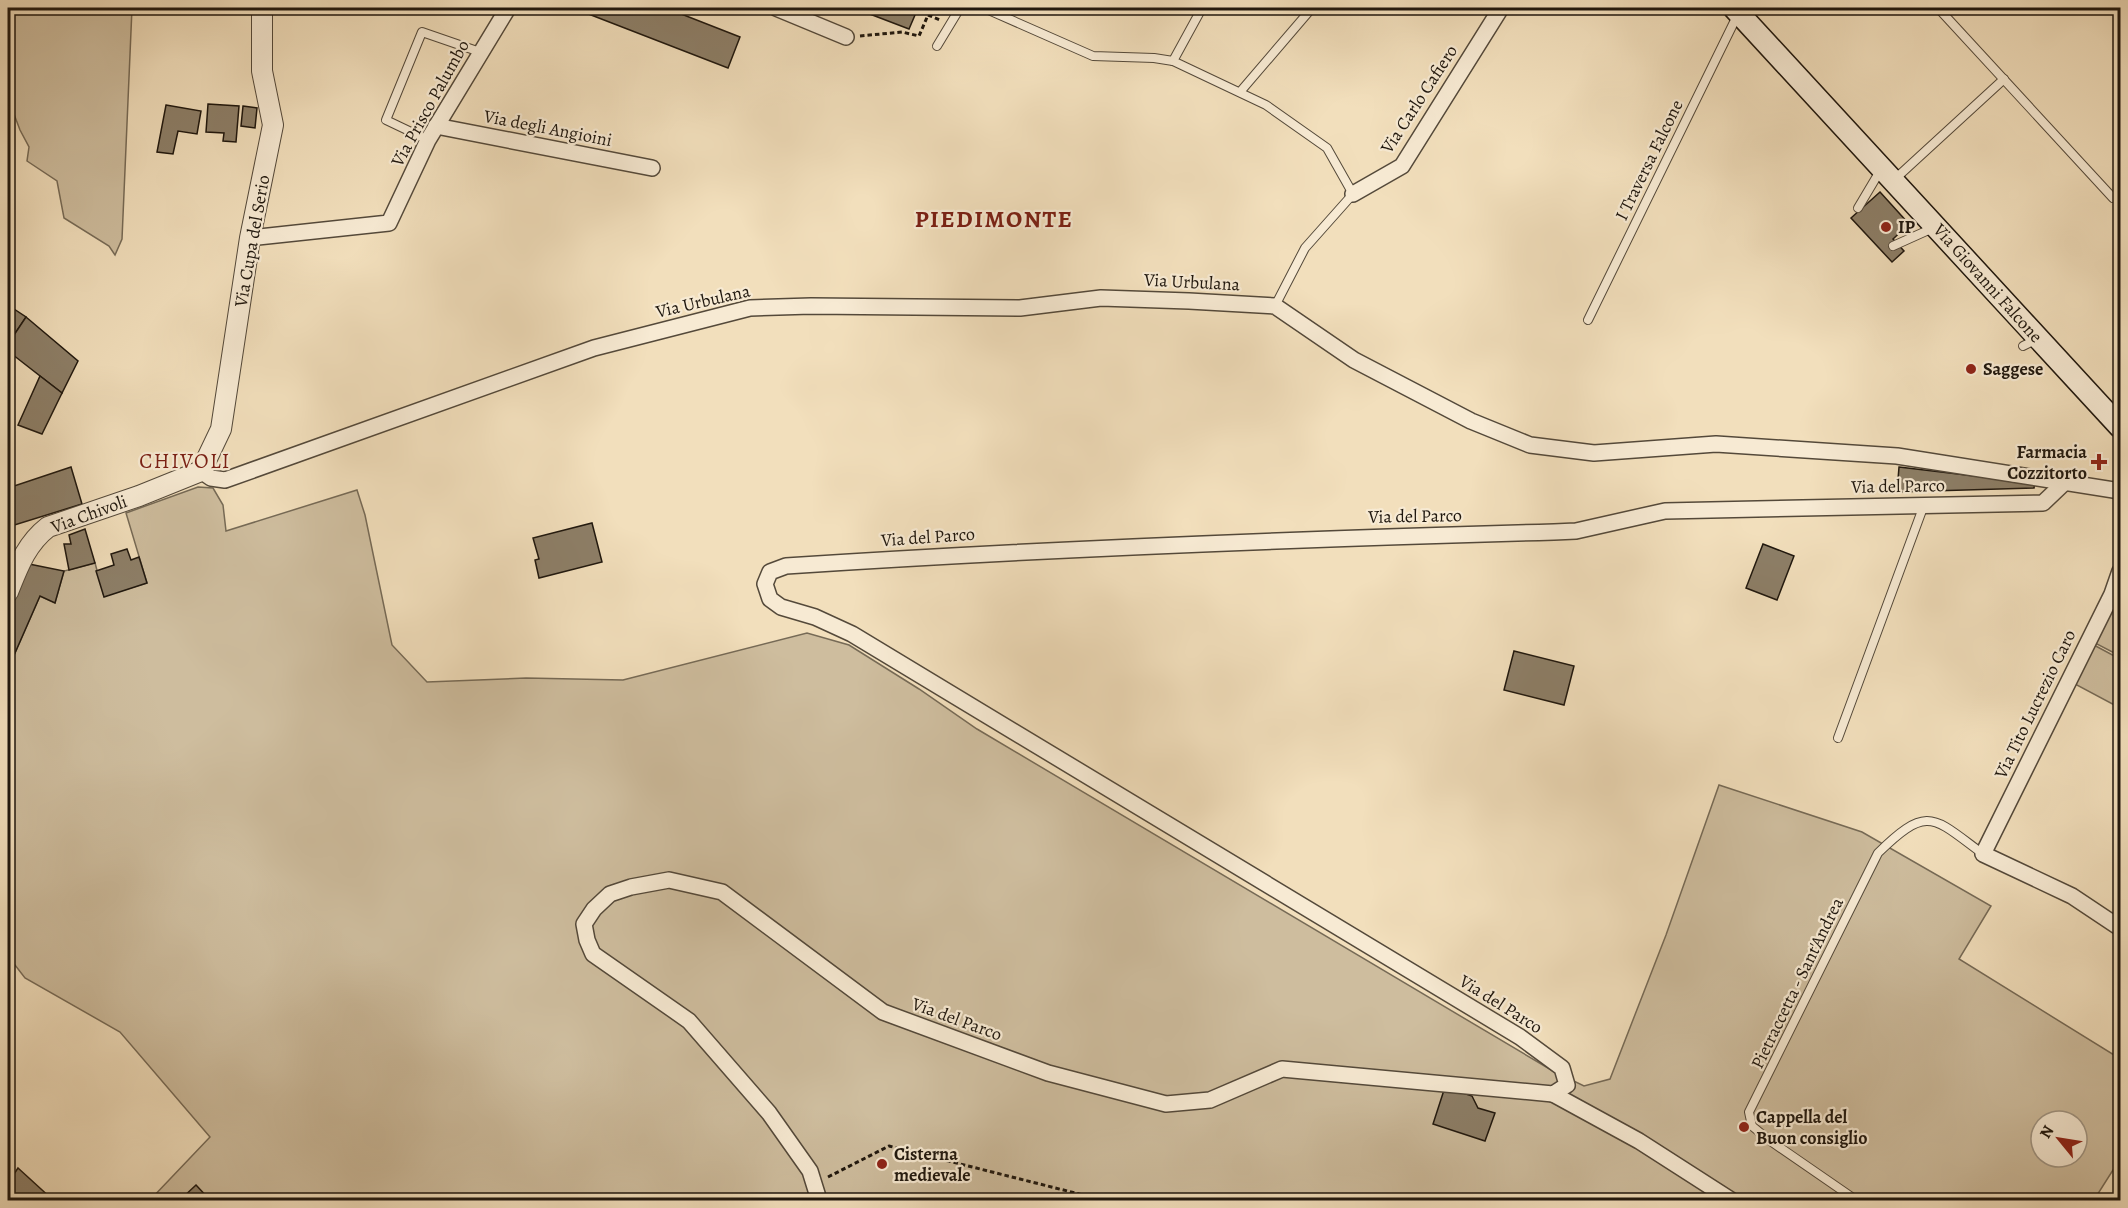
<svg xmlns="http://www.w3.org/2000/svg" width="2128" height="1208" viewBox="0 0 2128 1208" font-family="Alegreya,serif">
	<rect width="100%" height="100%" fill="#f2dfbc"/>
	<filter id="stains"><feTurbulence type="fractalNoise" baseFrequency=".00333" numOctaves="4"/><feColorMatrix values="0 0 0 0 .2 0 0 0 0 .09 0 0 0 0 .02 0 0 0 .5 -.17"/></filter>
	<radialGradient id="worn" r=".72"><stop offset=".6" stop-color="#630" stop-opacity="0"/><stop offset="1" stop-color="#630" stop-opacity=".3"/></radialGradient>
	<g fill="#cebd9e" stroke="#766a56" stroke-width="1.5" fill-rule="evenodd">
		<path d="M8,8H132L122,239L115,255L109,246L64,218L57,181L27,161L29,147L20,130L9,101L8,102Z"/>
		<path d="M198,487L213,488L223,505L226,531L357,490L365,515L392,645L427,682L526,678L623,680L807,633L849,645L919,689L977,729L1553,1071L1584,1086L1610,1079L1666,935L1719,785L1862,832L1991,906L1959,959L2114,1055L2120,1047V1159L2094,1200H150L210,1137L120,1032L25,978L8,956V669L40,596L55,603L64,571L95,563L104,596L147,583L126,513ZM2041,1121H2077V1157H2041Z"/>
		<path d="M2112,605L2120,609V656L2093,642Z"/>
		<path d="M2092,644L2120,659V708L2073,683Z"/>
	</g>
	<g fill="#8d7f68" stroke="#1f170e" stroke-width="1.5">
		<path d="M573,8H666L740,37L728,68Z"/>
		<path d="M854,8H918L909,29Z"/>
		<path d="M208,104L239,106L236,142L223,141L224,133L206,132Z"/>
		<path d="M166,105L201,111L197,134L178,131L173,154L157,152Z"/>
		<path d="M243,106L257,108L255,128L241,126Z"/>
		<path d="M1880,192L1909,224L1893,239L1904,251L1892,262L1851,218Z"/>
		<path d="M8,305L26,317L8,344Z"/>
		<path d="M26,317L78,361L62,393L8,351V344Z"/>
		<path d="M40,376L62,393L42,434L18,425Z"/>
		<path d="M71,467L82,504L8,527V488Z"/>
		<path d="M1899,467L2035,483L2034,488L1897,492Z"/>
		<path d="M592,523L602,562L539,578L535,560L539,559L533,538Z"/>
		<path d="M85,529L95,563L69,570L64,544H71L69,535Z"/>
		<path d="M1763,544L1794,556L1777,600L1746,588Z"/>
		<path d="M127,549L131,560L139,557L147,583L104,597L96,571L114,565L111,554Z"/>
		<path d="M29,564L64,571L55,603L40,596L8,669V612Z"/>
		<path d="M1514,651L1574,666L1564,705L1504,690Z"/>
		<path d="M1445,1087L1472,1096L1478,1108L1495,1113L1485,1141L1433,1124Z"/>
		<path d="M18,1168L53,1200H8V1183Z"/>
		<path d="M196,1185L210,1200H180Z"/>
	</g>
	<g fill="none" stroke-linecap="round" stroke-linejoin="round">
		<defs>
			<g id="service">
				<path d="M984,8L1093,56L1154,58L1173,61"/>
				<path d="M1202,8L1173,61L1266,105L1327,148L1353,194L1305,248L1275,306"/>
				<path d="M1938,8L2113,198L2120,191"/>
				<path d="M937,46L960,8"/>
				<path d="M1240,92L1312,8"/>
				<path d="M428,140L386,120L422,32L480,52"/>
				<path d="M1895,179L2004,79"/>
				<path d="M1858,208L1880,171"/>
				<path d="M1893,246L1933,228"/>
				<path d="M1588,320L1738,14"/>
				<path d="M2023,346L2037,339"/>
				<path d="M1838,738L1924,505"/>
				<path d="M1856,1200L1769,1140L1752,1126L1749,1112L1878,853C1928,804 1933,817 1983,854"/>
			</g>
			<g id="minor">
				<path d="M776,8L846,37"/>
				<path d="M436,126L652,168"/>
				<path d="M1353,194L1402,166L1501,8"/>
				<path d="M250,238L389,223L428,140L508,8"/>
				<path d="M201,471L211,478L225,480L594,348L750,308L811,306L1020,308L1101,298L1189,301L1275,306L1354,360L1471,421L1530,445L1594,453L1716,444L1897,456L2120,491"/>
				<path d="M2120,571L2112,594L1983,854L2072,896L2120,928"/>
				<path d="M1553,1094L1639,1141L1731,1200"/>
				<path d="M819,1200L810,1171L769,1113L689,1021L593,954L587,940L584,924L594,909L610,894L631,887L669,880L722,892L883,1012L1048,1073L1166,1104L1210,1100L1282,1069L1553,1094L1567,1085L1562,1068L1520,1037L852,634L815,617L781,607L770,599L765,584L770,572L786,566C1042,549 1298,539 1554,532L1576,531L1665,511L2043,503L2064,483"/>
			</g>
			<path id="tertiary" d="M8,592C18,567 26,544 48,527L139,496L201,471L221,429L250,238L273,125L262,71V8"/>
			<path id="secondary" d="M1734,8L2120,427"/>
		</defs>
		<use href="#service" stroke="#54493a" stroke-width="10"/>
		<use href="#minor" stroke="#54493a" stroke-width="18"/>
		<use href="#tertiary" stroke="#54493a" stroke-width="22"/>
		<use href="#secondary" stroke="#1f170e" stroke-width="24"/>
		<g stroke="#1f170e" stroke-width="3" stroke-dasharray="4.5 3" stroke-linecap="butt">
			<path d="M860,36L902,32L919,36L928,15L940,20"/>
			<path d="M828,1177L889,1146L1103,1200"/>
		</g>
		<use href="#service" stroke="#f7ead3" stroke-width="8"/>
		<use href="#minor" stroke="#f7ead3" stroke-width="15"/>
		<use href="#tertiary" stroke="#f7ead3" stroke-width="20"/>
		<use href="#secondary" stroke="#f7ead3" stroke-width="21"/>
	</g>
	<g fill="#8f2418" stroke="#f7ead3" stroke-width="2">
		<circle cx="1886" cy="227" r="6"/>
		<circle cx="1971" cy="369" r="6"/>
		<path d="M2096 453h6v6h6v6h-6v6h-6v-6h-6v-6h6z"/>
		<circle cx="1744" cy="1127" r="6"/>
		<circle cx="882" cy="1164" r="6"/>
	</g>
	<g text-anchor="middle" stroke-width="4.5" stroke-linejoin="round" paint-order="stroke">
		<g font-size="18" fill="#1f170e" stroke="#f7ead3">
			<text transform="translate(1419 99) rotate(-57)" y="6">Via Carlo Cafiero</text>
			<text transform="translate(430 103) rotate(-61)" y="6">Via Prisco Palumbo</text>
			<text transform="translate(548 128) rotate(11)" y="6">Via degli Angioini</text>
			<text transform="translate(1649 160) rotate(-64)" y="6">I Traversa Falcone</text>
			<text transform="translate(252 241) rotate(-80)" y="6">Via Cupa del Serio</text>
			<text transform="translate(1192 282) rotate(3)" y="6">Via Urbulana</text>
			<text transform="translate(1988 283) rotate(48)" y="6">Via Giovanni Falcone</text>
			<text transform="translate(703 301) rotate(-13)" y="6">Via Urbulana</text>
			<text transform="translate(1898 486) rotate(-1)" y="6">Via del Parco</text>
			<text transform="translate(89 514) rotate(-20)" y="6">Via Chivoli</text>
			<text transform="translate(1415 516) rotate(-1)" y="6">Via del Parco</text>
			<text transform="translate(928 537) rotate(-4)" y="6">Via del Parco</text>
			<text transform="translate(2035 704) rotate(-64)" y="6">Via Tito Lucrezio Caro</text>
			<text transform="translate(1797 983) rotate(-64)" y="6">Pietraccetta - Sant'Andrea</text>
			<text transform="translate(1501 1004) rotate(32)" y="6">Via del Parco</text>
			<text transform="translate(957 1019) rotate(20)" y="6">Via del Parco</text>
		</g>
		<g font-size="18" font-weight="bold" fill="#1f170e" stroke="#f7ead3" text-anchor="start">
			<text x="1898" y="233">IP</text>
			<text x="1983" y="375">Saggese</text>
			<text x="2087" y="458" text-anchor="end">Farmacia<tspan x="2087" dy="21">Cozzitorto</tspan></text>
			<text x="1756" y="1123">Cappella del<tspan x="1756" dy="21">Buon consiglio</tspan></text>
			<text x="894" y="1160">Cisterna<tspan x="894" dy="21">medievale</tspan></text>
		</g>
		<g font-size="21" letter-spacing="1.5" fill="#7a1f14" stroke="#f7ead3">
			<text x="185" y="468">CHIVOLI</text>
		</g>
		<g font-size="24" font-weight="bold" letter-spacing="1.5" fill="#7a1f14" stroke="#f7ead3">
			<text x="994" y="227">PIEDIMONTE</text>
		</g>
	</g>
	<rect width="2128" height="1208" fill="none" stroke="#f2dfbc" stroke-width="30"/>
	<rect x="9" y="9" width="2110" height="1190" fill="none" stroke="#1f170e" stroke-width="3"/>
	<rect x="15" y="15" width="2098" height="1178" fill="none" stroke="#1f170e" stroke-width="1.5"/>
	<g transform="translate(2059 1139) rotate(300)"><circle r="28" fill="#f7ead3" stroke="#a19684" stroke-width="1.5"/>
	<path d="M0-4.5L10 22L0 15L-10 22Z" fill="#8f2418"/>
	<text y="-9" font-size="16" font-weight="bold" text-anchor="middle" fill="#1f170e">N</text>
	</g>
	<rect width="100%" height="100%" filter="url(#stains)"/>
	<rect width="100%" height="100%" fill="url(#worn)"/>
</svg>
